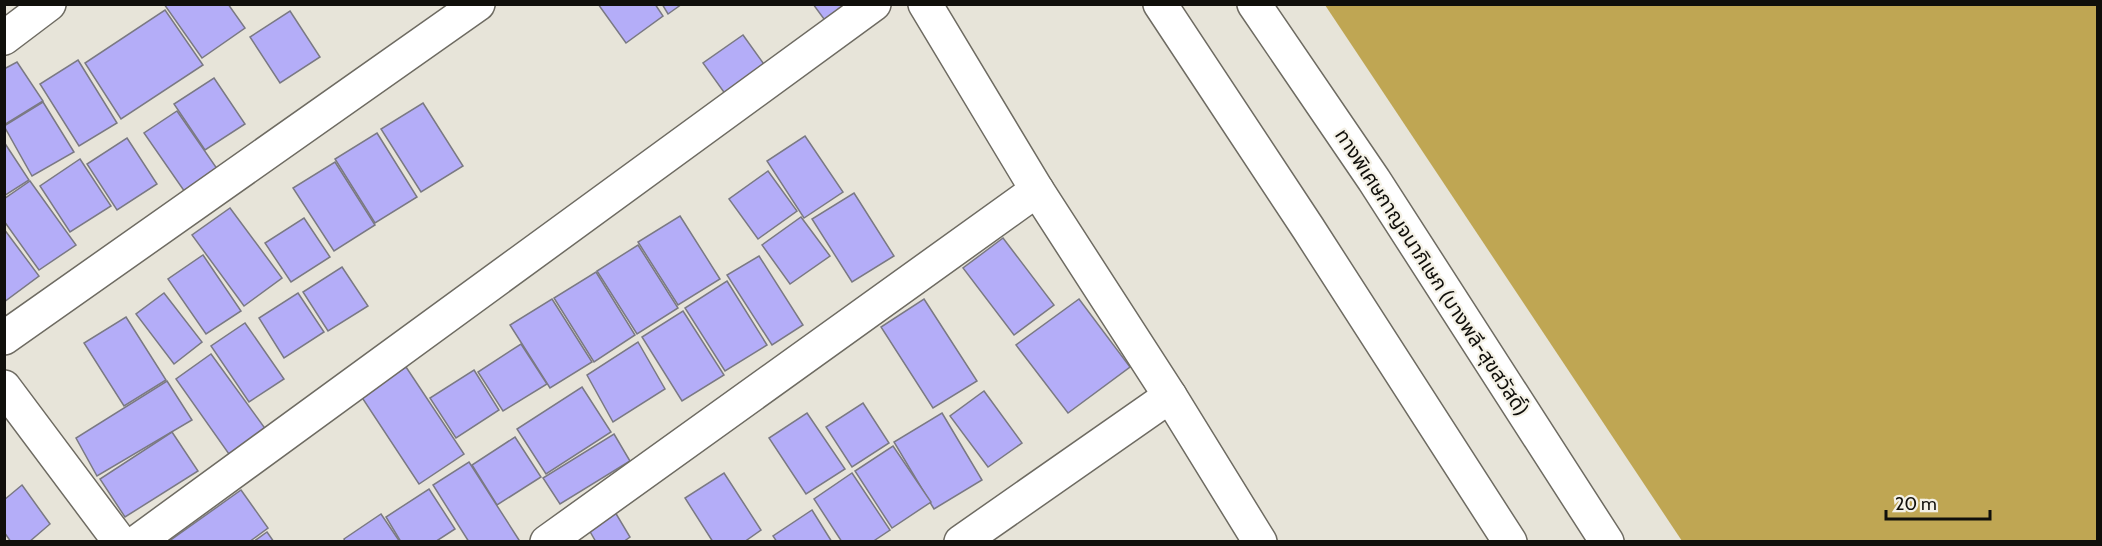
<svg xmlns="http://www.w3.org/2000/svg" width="2102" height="546" viewBox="0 0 2102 546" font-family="Cabin,'Noto Sans Thai',sans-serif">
	<rect width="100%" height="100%" fill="#e7e4d9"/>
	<path fill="#bfa653" d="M1325,5H2097V541H1682Z"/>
	<g fill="#b4adf8" stroke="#7a7983" stroke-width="1.5">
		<path d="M164,4H228L245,28L202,58Z"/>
		<path d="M598,4H655L663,16L626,43Z"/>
		<path d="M662,4H682L668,14Z"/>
		<path d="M813,4H863L832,30Z"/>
		<path d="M165,10L203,65L121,119L85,63Z"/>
		<path d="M290,11L320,57L280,83L250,37Z"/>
		<path d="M743,35L771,74L731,102L703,63Z"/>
		<path d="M78,60L117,123L79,146L40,84Z"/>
		<path d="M17,62L43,101L4,125V69Z"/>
		<path d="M214,78L245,124L205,150L174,104Z"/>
		<path d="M43,102L74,152L32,176L4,126Z"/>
		<path d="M423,103L463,166L421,192L381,129Z"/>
		<path d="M177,111L220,173L187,195L144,133Z"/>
		<path d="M377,133L417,197L375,223L335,159Z"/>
		<path d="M805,136L843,192L804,218L767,161Z"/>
		<path d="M127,138L157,184L117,210L87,164Z"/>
		<path d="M4,142L29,180L4,196Z"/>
		<path d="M80,159L111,206L70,232L40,186Z"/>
		<path d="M335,162L375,225L334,251L293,188Z"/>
		<path d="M768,171L797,211L758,239L729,199Z"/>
		<path d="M30,181L76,245L39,270L4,221V199Z"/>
		<path d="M854,193L894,256L852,282L812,219Z"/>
		<path d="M230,208L282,278L244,306L192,235Z"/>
		<path d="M680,216L720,279L678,305L638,242Z"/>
		<path d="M801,217L830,256L790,284L762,245Z"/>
		<path d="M304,218L330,257L291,282L265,243Z"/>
		<path d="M4,229L39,276L4,302Z"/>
		<path d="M1003,238L1054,305L1014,335L963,268Z"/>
		<path d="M638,245L678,308L637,334L597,271Z"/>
		<path d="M203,255L241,311L206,334L168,279Z"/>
		<path d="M759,256L803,325L772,345L727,275Z"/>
		<path d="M342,267L368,306L328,331L303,292Z"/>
		<path d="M596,272L635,335L594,362L554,298Z"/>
		<path d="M727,281L767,345L725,371L685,308Z"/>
		<path d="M164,293L202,342L174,364L136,314Z"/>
		<path d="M298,293L324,332L284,358L259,318Z"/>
		<path d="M552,299L592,362L550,388L510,325Z"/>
		<path d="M924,299L977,381L933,408L881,327Z"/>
		<path d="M1079,299L1130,367L1068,413L1016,345Z"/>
		<path d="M683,311L724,375L682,401L642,337Z"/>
		<path d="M126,317L166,380L124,406L84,343Z"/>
		<path d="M245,323L284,379L249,402L211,346Z"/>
		<path d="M638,342L665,389L613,422L587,375Z"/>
		<path d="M521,344L547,384L503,411L478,372Z"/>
		<path d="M211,354L272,438L236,464L176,379Z"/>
		<path d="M406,367L464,454L419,484L361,396Z"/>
		<path d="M474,370L499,410L456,438L430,398Z"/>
		<path d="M167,381L192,420L97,476L76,438Z"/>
		<path d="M582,387L611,432L546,474L517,429Z"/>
		<path d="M984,391L1022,443L988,467L950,416Z"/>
		<path d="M863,403L889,443L852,467L826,427Z"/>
		<path d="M807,413L845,469L806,494L769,438Z"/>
		<path d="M942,413L982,480L934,509L894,442Z"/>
		<path d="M172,432L198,471L125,517L100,479Z"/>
		<path d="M614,434L630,461L560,504L543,478Z"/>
		<path d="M515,437L541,477L497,505L472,465Z"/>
		<path d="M893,446L931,502L892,528L855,471Z"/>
		<path d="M469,462L519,540L517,542H469L433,485Z"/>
		<path d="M724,473L761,530L744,542H713L685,498Z"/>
		<path d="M852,473L890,530L872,542H842L814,499Z"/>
		<path d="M22,485L50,524L29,542H11L4,532V500Z"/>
		<path d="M429,489L455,529L435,542H401L386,517Z"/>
		<path d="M241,490L268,528L249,542H168Z"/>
		<path d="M812,510L832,542H777L773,536Z"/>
		<path d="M615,512L630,537L623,542H596L588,528Z"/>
		<path d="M381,514L400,542H345L344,539Z"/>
		<path d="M267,532L274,542H253Z"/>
	</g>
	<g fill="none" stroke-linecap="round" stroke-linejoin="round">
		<defs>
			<g id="minor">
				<path d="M925,4L1037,190L1170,396L1260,542"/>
				<path d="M4,38L49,4"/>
				<path d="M4,338L478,4"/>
				<path d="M4,387L120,542"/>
				<path d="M137,542L874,4"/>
				<path d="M547,542L1037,190"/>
				<path d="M961,542L1170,396"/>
			</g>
			<g id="highway">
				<path d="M1160,4L1308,228L1510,542"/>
				<path d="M1254,4L1374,180L1607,542"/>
			</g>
		</defs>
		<use href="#minor" stroke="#6e6b62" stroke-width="36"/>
		<use href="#highway" stroke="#6e6b62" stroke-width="36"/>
		<use href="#minor" stroke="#fff" stroke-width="33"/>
		<use href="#highway" stroke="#fff" stroke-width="33"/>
	</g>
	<g text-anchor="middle" stroke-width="4.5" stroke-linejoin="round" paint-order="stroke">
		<g font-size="20" fill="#100f0b" stroke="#f4f1e6">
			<text transform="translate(1432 272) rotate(57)" y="7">ทางพิเศษกาญจนาภิเษก (บางพลี-สุขสวัสดิ์)</text>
		</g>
	</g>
	<rect width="2102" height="546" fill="none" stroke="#100f0b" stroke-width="12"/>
	<path d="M1886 510v9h104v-9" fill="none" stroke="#100f0b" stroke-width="3"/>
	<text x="1895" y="510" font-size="18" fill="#100f0b" stroke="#f4f1e6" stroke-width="4.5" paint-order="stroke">20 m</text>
</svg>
